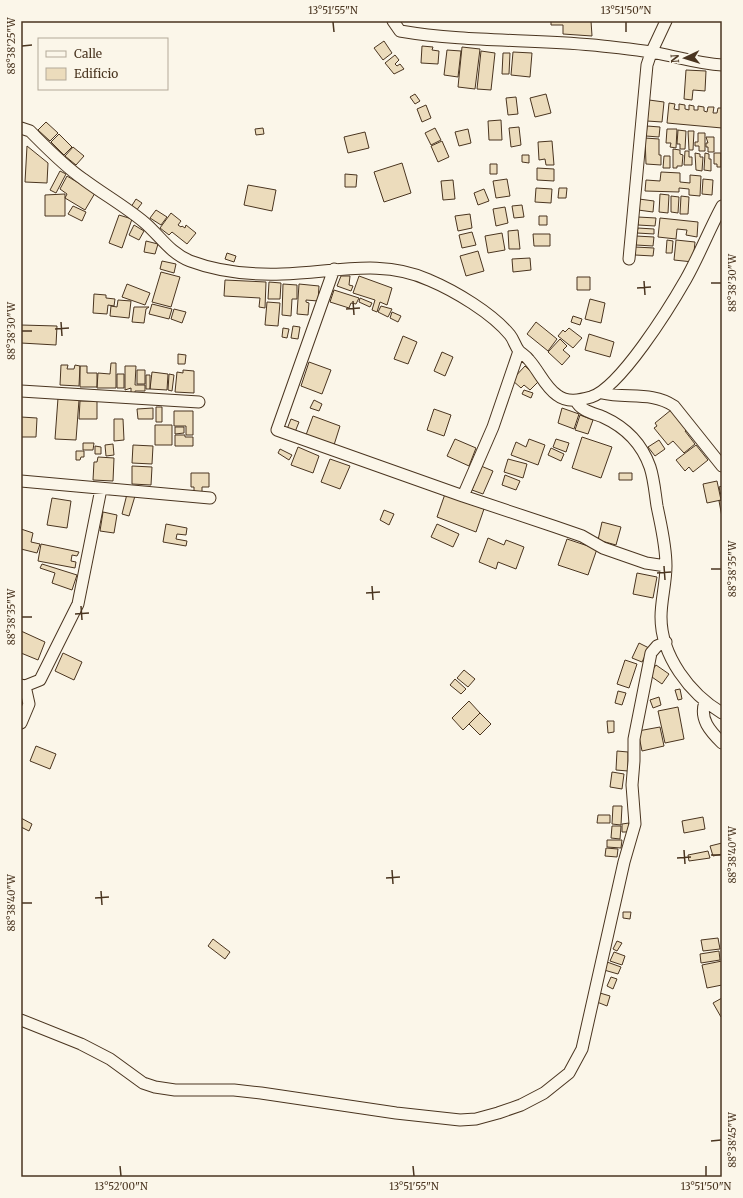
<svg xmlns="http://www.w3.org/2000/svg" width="743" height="1198" viewBox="0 0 743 1198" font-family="Merriweather,serif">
	<rect width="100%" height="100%" fill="#fbf6e9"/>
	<path fill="#ecdcbc" stroke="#4a3520" d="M551,21H591L592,36L563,34V25H551Z
		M384,41L392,53L383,60L374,48Z
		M422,46L433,47L432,50L439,51L438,64L421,63Z
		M462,47L480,49L475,89L458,87Z
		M447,50L461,51L458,77L444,75Z
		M481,51L495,53L491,90L477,89Z
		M513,52L532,53L530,77L511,75Z
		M503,53H510L509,74H502Z
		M395,55L399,60L395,64L397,66L400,64L404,69L394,74L385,63Z
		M686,70L706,71L705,91L693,90L692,100L684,99Z
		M415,94L420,101L415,104L410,97Z
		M546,94L551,113L535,117L530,98Z
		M516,97L518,114L508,115L506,98Z
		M649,100L664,102L662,122L647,121Z
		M669,103L675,104L674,109L679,110V104L685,105V109L689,110V105L694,106V110H698V106L704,107V111L707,112L708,107H714L713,113H717L718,108H722V128L667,123Z
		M426,105L431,118L422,122L417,109Z
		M501,120L502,140H489L488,121Z
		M46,122L58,133L50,141L38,130Z
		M647,126L660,127L659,137L646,136Z
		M519,127L521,145L511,147L509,128Z
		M263,128L264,134L256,135L255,129Z
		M435,128L441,140L431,145L425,133Z
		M468,129L471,143L459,146L455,132Z
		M667,129H677L676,148L670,147L671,143H666Z
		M678,130L686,131L685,149H680V144H677Z
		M688,131H694L693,150H689Z
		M365,132L369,148L348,153L344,137Z
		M698,133H705V151H699V146H695V142H698Z
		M59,134L72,147L64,155L51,142Z
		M706,137H714V152H708V147H706V143H708Z
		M645,138L659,139V155H661V165L646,164Z
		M442,141L449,157L438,162L431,146Z
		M552,141L554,165H546L545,159L539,160L538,142Z
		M27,146L48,163L47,183L25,182Z
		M73,147L84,156L76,165L65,156Z
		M673,149L680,150V154L683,155L682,166H677V168H673Z
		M685,151H689V157H692V165H684Z
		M695,153L700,154V157H703L702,171L696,170Z
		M705,153L709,154V159H711V171L704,170Z
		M714,153H721V167H717V164H714Z
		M522,155H529V163L522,162Z
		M664,156H670V168H663Z
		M402,163L411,193L384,202L374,172Z
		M490,164H497V174H490Z
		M537,168L554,169V181L537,180Z
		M60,171L66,174L56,193L50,190Z
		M661,172L680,173V182L690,183V175L701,176L700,196L689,195V189L679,188V192L645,191L646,180L660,181Z
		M345,174L357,175L356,187H345Z
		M67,176L95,193L85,210L65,198L67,194L60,189Z
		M507,179L510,196L496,198L493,181Z
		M703,179L713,180L712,195L702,194Z
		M453,180L455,199L443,200L441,181Z
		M248,185L276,190L272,211L244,205Z
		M536,188L552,189L551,203L535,202Z
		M559,188H567L566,198H558Z
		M484,189L489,201L478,205L474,193Z
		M65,194V216H45V195Z
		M660,194L669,195L668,213L659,212Z
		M671,196L679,197L678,213L671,212Z
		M681,196L689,197L688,214H680Z
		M136,199L142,203L136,211L131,207Z
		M639,199L654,201L653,212L638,210Z
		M522,205L524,217L514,218L512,206Z
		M73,206L86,212L82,221L68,214Z
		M505,207L508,223L496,226L493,209Z
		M156,210L167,217L161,225L150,218Z
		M171,213L181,221L178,225L181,227L182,226L185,228L186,225L196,233L187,244L172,232L169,235L160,228Z
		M470,214L472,228L458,231L455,216Z
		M119,215L132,219L122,248L109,243Z
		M539,216H547V225H539Z
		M638,217L656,218L655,226L638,225Z
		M660,218L698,222L697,237L686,235L687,230L677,229L676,239L658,237Z
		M134,225L144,231L139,240L129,235Z
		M638,228L654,229V234L637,233Z
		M518,230L520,249H509L508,231Z
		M472,232L476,245L462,248L459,235Z
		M502,233L505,250L488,253L485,236Z
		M533,234H550V246H534Z
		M636,236L654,237L653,246L636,245Z
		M667,240L673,241L672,253H666Z
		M676,240L695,242L693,262L674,260Z
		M146,241L158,244L155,254L144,252Z
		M635,247L654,248L653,256L635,255Z
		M478,251L484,271L466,276L460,256Z
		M227,253L236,256L234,262L225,259Z
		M530,258L531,270L513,272L512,259Z
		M162,261L176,264L174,273L160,269Z
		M161,272L180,277L171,307L152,302Z
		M341,276H350L349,285L353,286L351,291L337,286Z
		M359,276L392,288L387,305L380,302L377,312L372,310L375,300L353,293Z
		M577,277H590V290H577Z
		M225,280L266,282L265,308L259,307L260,298L224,296Z
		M269,282L281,283L280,299H268Z
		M127,284L150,293L145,305L122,297Z
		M283,284L297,285V299H292L291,316L282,315Z
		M299,284L319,286L318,301L306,300V302L309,303L308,315L297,314Z
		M334,290L359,298L356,304L351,303L349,308L330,302Z
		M94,294L106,295V298L115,299L114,306L108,305L107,314L93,313Z
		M360,298L372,303L370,307L359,302Z
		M590,299L605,303L601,323L585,319Z
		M118,300L131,301L129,318L110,316L111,306L117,307Z
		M267,302L280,303L278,326L265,325Z
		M152,304L172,309L169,319L149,314Z
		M381,306L392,309L388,317L378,312Z
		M134,307H149L146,309L144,323L132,322Z
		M174,309L186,312L182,323L171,319Z
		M392,312L401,316L398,322L390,318Z
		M573,316L582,319L580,325L571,322Z
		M536,322L557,339L548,351L527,334Z
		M21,325L57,326L56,345L21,343Z
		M293,326L300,327L298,339L291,338Z
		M283,328L289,329L287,338L282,337Z
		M569,328L582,338L573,348L558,336L563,330L565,332Z
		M589,334L614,342L610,357L585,350Z
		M403,336L417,342L408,364L394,359Z
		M560,339L567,346L563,350L570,356L562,365L548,352Z
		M442,352L453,357L445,376L434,371Z
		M178,354L186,355L185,364H178Z
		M309,362L331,370L322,394L301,386Z
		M111,363H116V388H97L98,373L110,374Z
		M61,365H68L67,369H74L75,365L80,366L79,386L60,385Z
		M80,366H87V373H97V387H80Z
		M125,366H136L135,385H145V391H135V393H131V388L125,390Z
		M525,366L540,380L530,390L524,385L521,388L512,380Z
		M137,370H145V384H137Z
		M183,370L194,371V393L175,392L177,372L183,373Z
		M152,372L168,374L167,390L150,389Z
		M117,374H124V388H117Z
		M169,374L174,375L172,391L168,390Z
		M146,375H150V389H146Z
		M524,390L533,393L531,398L522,394Z
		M58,398L79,400L76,440L55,439Z
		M314,400L322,404L319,411L310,408Z
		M80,401H97V419H79Z
		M156,407H162V422H156Z
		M153,408V419H138L137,409Z
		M562,408L579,414L574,429L558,423Z
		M434,409L451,415L444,436L427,430Z
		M671,410L687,429L685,431L695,444L684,453L673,441L668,445L654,428L657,426L655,423Z
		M174,411H193V435H186V426H174Z
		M580,415L593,420L588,434L575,430Z
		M313,416L340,426L334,445L306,435Z
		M21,417L37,418L36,437H21Z
		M114,419H123L124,440L114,441Z
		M291,419L299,422L295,432L287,429Z
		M155,425H172V445H155Z
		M175,427H184V433L175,434Z
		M175,435H185V437H193V446H175Z
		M582,437L612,447L601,478L572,468Z
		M455,439L476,448L469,466L447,456Z
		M529,439L545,445L538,465L511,455L516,442L526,447Z
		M556,439L569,443L566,452L553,447Z
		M659,440L665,449L655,456L648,447Z
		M83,443H94L93,450H83Z
		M113,444L114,455L106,456L105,445Z
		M133,445L153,446L152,464L132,463Z
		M696,445L708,460L693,472L689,467L685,471L676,460Z
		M95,446L101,447V454H95Z
		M298,447L319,456L313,473L291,465Z
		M551,448L564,454L561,461L548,455Z
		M280,449L292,455L289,460L278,453Z
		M76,451H84V457H81L80,460H76Z
		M98,457L114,458L113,481L93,480L94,462H97Z
		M330,459L350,466L340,489L321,482Z
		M508,459L527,464L523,478L504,472Z
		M132,466L152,467L151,485L132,484Z
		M481,466L493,471L483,494L472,490Z
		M191,473H209V487H202V492H194V487H191Z
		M619,473H632V480H619Z
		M505,475L520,481L516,490L502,485Z
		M717,481L721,500L707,503L703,484Z
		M722,486V517L719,501L722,500L719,487Z
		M127,494L135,496L129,516L122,514Z
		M445,494L484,509L476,532L437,517Z
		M52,498L71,501L67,528L47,525Z
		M384,510L394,514L389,525L380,520Z
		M103,512L117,515L114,533L100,531Z
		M602,522L621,527L616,545L598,540Z
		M166,524L187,528L186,535L177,534L176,539L187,541L186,546L163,542Z
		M437,524L459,534L453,547L431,537Z
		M21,529L33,533L31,542L40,544L37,553L21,549Z
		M488,538L504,545L506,540L524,547L516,569L498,562L496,569L479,562Z
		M567,539L597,549L588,575L558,565Z
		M41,544L79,552L77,556L72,555L71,561L76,562L75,568L38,561Z
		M42,564L77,575L72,590L52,583L55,573L40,568Z
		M637,573L657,577L653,598L633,594Z
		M21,631L45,642L38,660L21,653Z
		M639,643L649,648L642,662L632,658Z
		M63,653L82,662L74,680L55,671Z
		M625,660L637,664L629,688L617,684Z
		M656,665L669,674L662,684L649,675Z
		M464,670L475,679L468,687L457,678Z
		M455,679L466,689L461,694L450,685Z
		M680,689L682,699L678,700L675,690Z
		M618,691L626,693L622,705L615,703Z
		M659,697L661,705L653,708L650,700Z
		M469,701L480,713L463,730L452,718Z
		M678,707L684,739L665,743L658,711Z
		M480,713L491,724L480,735L469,724Z
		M607,721H614V732L608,733Z
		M660,727L664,746L642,751L638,731Z
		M36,746L56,754L50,769L30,761Z
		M617,751L628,752V771L616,770Z
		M612,772L624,774L622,789L610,787Z
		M613,806H622L621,825L612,824Z
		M598,815H610V823H597Z
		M703,817L705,829L684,833L682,821Z
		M21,818L32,824L29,831L21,827Z
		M629,823V832H622V824Z
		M612,826H621L620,839L611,838Z
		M607,840H622L621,848L607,847Z
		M722,843V854L713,856L710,846Z
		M606,848L618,849L617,857L605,856Z
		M708,851L710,858L689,861L688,855Z
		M623,912H631L630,919L623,918Z
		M718,938L720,949L703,951L701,940Z
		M213,939L230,952L225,959L208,946Z
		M617,941L622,943L617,951L613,949Z
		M719,951L720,960L701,963L700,954Z
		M614,952L625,956L622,965L610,961Z
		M722,961V985L707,988L702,965Z
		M607,962L621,967L618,974L604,970Z
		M611,977L617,979L613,989L607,986Z
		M600,993L610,996L607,1006L597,1002Z
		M722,998V1017H721L713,1003Z"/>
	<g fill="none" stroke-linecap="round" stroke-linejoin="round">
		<g stroke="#4a3520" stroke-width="13">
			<path id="street" d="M393,21L400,31C464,42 529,39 593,45C619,48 646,50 671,56C689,60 704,64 722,65
				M21,128L30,131C46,147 63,165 83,179C103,194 126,207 145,223C160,236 170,253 190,261C219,272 252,275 282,274C332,273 381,258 429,280C455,291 492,313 510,335C514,340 515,346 519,351C522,354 526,356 529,360C539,371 545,387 557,395C567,403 580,400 591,397C620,388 670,307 686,279C699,256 709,230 722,206
				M629,259L647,65L651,53L666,21
				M334,269L277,430L463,496
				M519,351L493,427L463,496L556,527L582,536L603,548L646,563L666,566
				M21,391L199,402
				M602,393C626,399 652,391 674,406L722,466
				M576,401C581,411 593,413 603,417C625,427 642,444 650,467C654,479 655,493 657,506C661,526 666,545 666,566C666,583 661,600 661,617C661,656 690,694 722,713
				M21,481L210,498
				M21,685L25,686L40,680L78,604L101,489
				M705,702C699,719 710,731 722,743
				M21,723L29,704L25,686
				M21,1020L81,1044L110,1059L143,1083L155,1087L175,1090H234L261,1093L396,1113L460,1120L476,1119L498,1113L521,1105L544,1093L569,1073L582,1049L624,862L635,824L632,785L634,761V739L651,653L657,646L666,642"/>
		</g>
		<use href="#street" stroke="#fbf6e9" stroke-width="11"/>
	</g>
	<path fill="none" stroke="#4a3520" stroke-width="1.5" d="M333,22L334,32M626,22V32M22,46L32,45M644,281L645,295M711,283H721M637,288L651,287M353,301L354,315M346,309L360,308M61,322L62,336M55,329L69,328M22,331H32M664,566L665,580M711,569H721M657,573L671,572M372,586L373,600M366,593L380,592M81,606L82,620M75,614L89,613M22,617H32M684,850L685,864M711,855H721M677,858L691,857M392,870L393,884M386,878L400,877M101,891L102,905M95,898L109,897M22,903H32M711,1141L721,1140M120,1166L121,1176M413,1166L414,1176M706,1166V1176"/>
	<rect width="743" height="1198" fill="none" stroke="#fbf6e9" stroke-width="44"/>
	<rect x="38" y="38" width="130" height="52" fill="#fbf6e9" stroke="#b4a999"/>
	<rect x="46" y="51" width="20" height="6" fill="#fbf6e9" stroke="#b4a999"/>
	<text x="74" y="58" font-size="12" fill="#4a3520">Calle</text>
	<rect x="46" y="68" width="20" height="12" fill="#ecdcbc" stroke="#b4a999"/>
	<text x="74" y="78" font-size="12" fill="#4a3520">Edificio</text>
	<g transform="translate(685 58) rotate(266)" stroke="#fbf6e9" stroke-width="3" paint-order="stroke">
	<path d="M0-3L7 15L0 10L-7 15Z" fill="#4a3520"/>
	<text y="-6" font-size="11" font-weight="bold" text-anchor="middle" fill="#4a3520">N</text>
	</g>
	<rect x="22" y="22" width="699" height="1154" fill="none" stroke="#4a3520" stroke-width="1.5"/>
	<g font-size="10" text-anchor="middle" fill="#4a3520">
		<text x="333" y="14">13°51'55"N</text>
		<text x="626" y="14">13°51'50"N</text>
		<text transform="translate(11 46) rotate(-90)" y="4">88°38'25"W</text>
		<text transform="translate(732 283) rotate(-90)" y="4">88°38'30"W</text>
		<text transform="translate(11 331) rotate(-90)" y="4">88°38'30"W</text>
		<text transform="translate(732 569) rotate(-90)" y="4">88°38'35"W</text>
		<text transform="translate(11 617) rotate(-90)" y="4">88°38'35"W</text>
		<text transform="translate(732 855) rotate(-90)" y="4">88°38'40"W</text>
		<text transform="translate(11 903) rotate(-90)" y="4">88°38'40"W</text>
		<text transform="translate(732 1140) rotate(-90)" y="4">88°38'45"W</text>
		<text x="121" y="1190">13°52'00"N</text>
		<text x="414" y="1190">13°51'55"N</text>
		<text x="706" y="1190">13°51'50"N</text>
	</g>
</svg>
